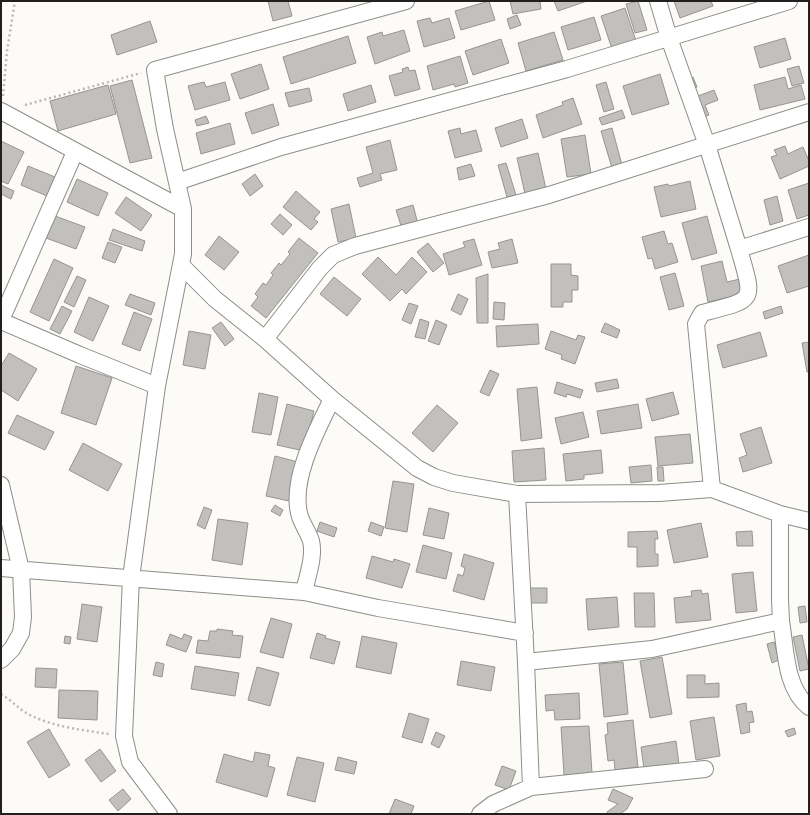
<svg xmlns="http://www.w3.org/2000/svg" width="810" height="815" viewBox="0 0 810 815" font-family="Inter,sans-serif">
	<rect width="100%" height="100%" fill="#fcfbf7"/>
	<path fill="#c1c0bc" stroke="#969591" d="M268,1H288L292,16L273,21Z
		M489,1L495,20L461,30L455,11Z
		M510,1H540L541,9L513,14Z
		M554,1H587L558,11Z
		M638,1L647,30L635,33L626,4Z
		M674,1H711L713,6L680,18Z
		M625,8L636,41L612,49L601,16Z
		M517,15L521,25L510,29L507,19Z
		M594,17L601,40L568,50L561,27Z
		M430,18L432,23L449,18L455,38L424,47L417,21Z
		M150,21L157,42L117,55L111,35Z
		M404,30L410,51L375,64L367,37L382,32L383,36Z
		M554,32L563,60L526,71L518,43Z
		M348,36L356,63L291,84L283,57Z
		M785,38L791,59L760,68L754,47Z
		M501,39L509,63L473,75L465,51Z
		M460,56L468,83L455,87L454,84L433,90L427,66Z
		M261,64L269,89L240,99L231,74Z
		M799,66L804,83L792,86L787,69Z
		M408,67L409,71L415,70L420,89L395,96L389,76L403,72L402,69Z
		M660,74L669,104L632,115L623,86Z
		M693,77L697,87L695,88L698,96L714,90L718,100L705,105L709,115L696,120L691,78Z
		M785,77L788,89L801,85L805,99L760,110L754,85Z
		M132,80L152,158L130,163L110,86Z
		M204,82L206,87L225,82L230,100L195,110L188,86Z
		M606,82L614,109L604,112L596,85Z
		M108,85L116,114L58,131L50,101Z
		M371,85L376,102L348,111L343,94Z
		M309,88L312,101L289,107L285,93Z
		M573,98L582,124L543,138L536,115L563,105L562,102Z
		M273,104L279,125L252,134L245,113Z
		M622,110L625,118L602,125L599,118Z
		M206,116L209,123L197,126L195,120Z
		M522,119L528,138L501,147L495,128Z
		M230,123L235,144L201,154L196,133Z
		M460,128L461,134L476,130L482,151L455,158L448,131Z
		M612,128L622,165L612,168L601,131Z
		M585,135L591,174L567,177L561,139Z
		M390,140L397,170L380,174L382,180L360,187L357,178L373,173L366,147Z
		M1,141L24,152L8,184L1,181Z
		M785,146L788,154L803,147L809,161V166L780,179L771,157L777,155L774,150Z
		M538,153L546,189L525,194L517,158Z
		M506,163L516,195L507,197L498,165Z
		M471,164L475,176L459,180L457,168Z
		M28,166L55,177L47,196L21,185Z
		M255,174L263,186L250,196L242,184Z
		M77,179L108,193L98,216L67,202Z
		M690,181L696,209L661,217L654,187L668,184L669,186Z
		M809,183V215L797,219L788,190Z
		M1,185L14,191L11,199L1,194Z
		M296,191L320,212L314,219L318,222L311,230L283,207Z
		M777,196L783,221L770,225L764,200Z
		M126,197L152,215L141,231L115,213Z
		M349,204L356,238L338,242L331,209Z
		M413,205L418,224L402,229L396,210Z
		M280,214L292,225L283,235L271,224Z
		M55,216L85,227L76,249L46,238Z
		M707,216L717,253L692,260L682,223Z
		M113,229L145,241L142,251L109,240Z
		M664,231L668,244L672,243L678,262L655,269L652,258L648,259L642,237Z
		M219,236L239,252L224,270L205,255Z
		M299,238L318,253L266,318L251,306L258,297L255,294L263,283L266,285L273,275L271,273L279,263L281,265L290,254L288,252Z
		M474,239L482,265L449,275L443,254L465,247L463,242Z
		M512,239L518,263L492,268L488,252L500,249L498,243Z
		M108,242L122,247L115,263L102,258Z
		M428,243L444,263L433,272L417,252Z
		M809,255V286L787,293L778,266Z
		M378,257L396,275L412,257L427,272L406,294L402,289L390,301L362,274Z
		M54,259L73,268L49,321L30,312Z
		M722,261L727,282L740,279L743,294L708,302L701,266Z
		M551,264H571V275L578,276V290H572V302H563V307H551Z
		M675,273L684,306L669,310L660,277Z
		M488,274V323H477L476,278Z
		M77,276L86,280L74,307L64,302Z
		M334,277L361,299L347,316L320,294Z
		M130,294L155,303L151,315L125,305Z
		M458,294L468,299L461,315L451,310Z
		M89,297L109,306L93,341L74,332Z
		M494,302L505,303L504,320L493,319Z
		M409,303L418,306L411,324L402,320Z
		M62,306L72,311L60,334L50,329Z
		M781,306L783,313L765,319L763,312Z
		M134,312L152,319L140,351L122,344Z
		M420,319L429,322L425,339L415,337Z
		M436,320L447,325L439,345L428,341Z
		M221,322L234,339L225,346L212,328Z
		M605,323L620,330L617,338L601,332Z
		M538,324L539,344L497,347L496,326Z
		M189,331L211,335L205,369L183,365Z
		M551,331L576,340L578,335L585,337L575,364L561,359L562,355L545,349Z
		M760,332L767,356L723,368L717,345Z
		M809,342V372H807L802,343Z
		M9,353L37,369L18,401L1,390V366Z
		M76,366L112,378L96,425L61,413Z
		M490,370L499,374L489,396L480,392Z
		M617,379L619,388L597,392L595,383Z
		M557,382L583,390L580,398L567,394L566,397L554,393Z
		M537,387L542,438L521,441L517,389Z
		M673,392L679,414L652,421L646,399Z
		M259,393L278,397L271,435L252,432Z
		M287,404L314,411L304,451L277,445Z
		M638,404L642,428L601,434L597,411Z
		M437,405L458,423L433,452L412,433Z
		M583,412L589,437L561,444L555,418Z
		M17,415L54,432L45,450L8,433Z
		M761,427L772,463L743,472L739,458L747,455L740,434Z
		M690,434L693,463L658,466L655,437Z
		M83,443L122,464L108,491L69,470Z
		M544,448L546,480L514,482L512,451Z
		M601,450L603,473L584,475V479L566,481L563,454Z
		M275,456L298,462L289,501L266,496Z
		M651,465L652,481L631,483L629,467Z
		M657,467H663L664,481H658Z
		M393,481L414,484L407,532L385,528Z
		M275,505L283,510L280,516L271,511Z
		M204,507L212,510L205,529L197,525Z
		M429,508L449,513L444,539L423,535Z
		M218,519L248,523L242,565L212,560Z
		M320,522L337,528L334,537L317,531Z
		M371,522L384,527L381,536L368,531Z
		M701,523L708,557L674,563L667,530Z
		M657,531L658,539H655V554H658V566L637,567V547H628V532Z
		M752,531L753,546H737L736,532Z
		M423,545L452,553L446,579L416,572Z
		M464,554L494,563L484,600L453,591L458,574L463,576L465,568L461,566Z
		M372,556L393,562L394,559L410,564L402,588L366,578Z
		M753,572L757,611L736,613L732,574Z
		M528,588H547V603H528Z
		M701,590L702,594L708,593L711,620L676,623L674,598L692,596L691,591Z
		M634,593H654L655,627H635Z
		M617,597L619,627L588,630L586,599Z
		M82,604L102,607L97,642L77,639Z
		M805,606L807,622L800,623L798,607Z
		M271,618L292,624L283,658L260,652Z
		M217,629L233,631L232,635L243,636L240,658L196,653L198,640L208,641L210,631H217Z
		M317,633L326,636L325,638L340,642L334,664L310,658Z
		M170,634L182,639L184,634L192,637L186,652L166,645Z
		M802,635L809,669L800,671L793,637Z
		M65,636L71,637L70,644L64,643Z
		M362,636L397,643L391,674L356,667Z
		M774,642L779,660L772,663L767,644Z
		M662,657L672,714L650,718L640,661Z
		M461,661L495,667L491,691L457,685Z
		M156,662L164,664L162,677L153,675Z
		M623,662L628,714L604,717L599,664Z
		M195,666L239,673L235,696L191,689Z
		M257,667L279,673L270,706L248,700Z
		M36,668L57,669L56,688L35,687Z
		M687,675H705V684L719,683V697L687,698Z
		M59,690L98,691L97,720L58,718Z
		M579,693L580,719L555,720L554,710L546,711L545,695Z
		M746,703L747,712L752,711L754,722L749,723L750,732L741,734L736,705Z
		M409,713L429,719L422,743L402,737Z
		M714,717L720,756L696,760L690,721Z
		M633,720L638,767L615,770L614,760L608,761L605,735L608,734L607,723Z
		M589,726L592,773L564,775L561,727Z
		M794,728L796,734L788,737L785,731Z
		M49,729L70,765L49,778L27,742Z
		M436,732L445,736L439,748L431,744Z
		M676,741L679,764L644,769L641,747Z
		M100,749L116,771L101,782L85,760Z
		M255,752L270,755L268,766L275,768L267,797L216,782L224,754L253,762Z
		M297,757L324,763L315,802L287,795Z
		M338,757L357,762L354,774L335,770Z
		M502,766L516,771L509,790L495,785Z
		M123,789L131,799L118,811L109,800Z
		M613,789L633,798L627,809L620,814H608L607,812L618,804L608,800Z
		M395,799L414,806L411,814H389Z"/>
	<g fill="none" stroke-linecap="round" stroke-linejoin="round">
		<g stroke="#8d8d89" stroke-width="18">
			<path id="minor" d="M658,1L669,38L707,145L739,249L809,227
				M1,111L183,209
				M177,182L281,147L567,69L789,1
				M181,265L215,299L265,339L332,399L417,468L434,477L453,483L517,494L659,493L712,489L780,514L809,521
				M1,320L75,152
				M1,321L80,355L157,386
				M265,339L320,268L333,255L355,246L549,195L809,112
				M1,485L21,570L23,617L21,633L12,649L1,660
				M712,489L696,324L702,313C757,299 754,302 739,249
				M517,494L526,662L652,649L781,621L780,600V514
				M1,568L304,592L378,608L525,633
				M304,592C307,577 315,556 311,541C308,531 301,523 299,513C291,478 317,430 332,399
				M781,621C786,650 785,688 809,707
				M526,662L531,787L705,769
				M169,814L130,762L124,736L131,578L157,386L183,254V209L165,129L155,70L406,1
				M480,814L493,804L531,787"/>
		</g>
		<path stroke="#b9b8b5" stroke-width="2.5" stroke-dasharray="2 3" stroke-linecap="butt" d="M3,96L7,51L15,1
			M25,105L141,73
			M1,694C11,700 19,709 28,714C53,727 82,730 109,734"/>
		<use href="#minor" stroke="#fff" stroke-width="16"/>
	</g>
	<rect width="810" height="815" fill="none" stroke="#21201f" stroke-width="4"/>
</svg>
